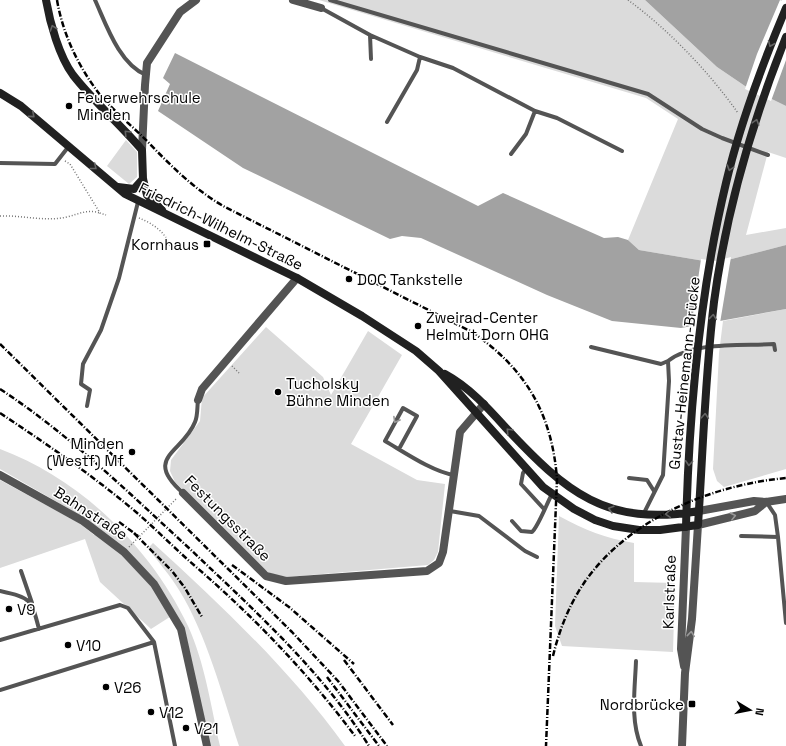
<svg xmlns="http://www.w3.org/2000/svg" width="786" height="746" viewBox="0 0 786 746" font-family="'Space Grotesk',sans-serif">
	<rect width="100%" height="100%" fill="#fff"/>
	<path fill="#dbdbdb" d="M319,0H645L717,67L745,86L786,106V158L768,152L746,235L786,228V245L716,263L639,250L628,240L678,119L646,98Z
		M126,140L137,152V177L129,184L107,166Z
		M786,309V469L724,487L717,481L713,469L719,353L723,321Z
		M266,327L323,377L331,395L368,331L402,355L351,444L417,480L445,484L438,552L434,560L428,565L287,577L272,574L262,569L175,482L170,471L171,460L200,421L202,398Z
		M0,449C81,479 151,548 188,626C205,663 211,707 220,746H210L186,635L176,613L151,629L100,582L85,539L0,568V480L79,523L94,535L100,531L78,514L0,469Z
		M559,516C585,530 605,538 634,543V582L675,583L673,652L562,646L555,626Z
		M153,543C222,606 290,670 345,746H239C223,697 206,633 179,590C170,575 158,562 148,548Z"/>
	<path fill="#a2a2a2" d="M645,0H781L786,4V106L745,86L717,67Z
		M175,53L478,206L503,193L604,238L618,237L628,240L639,250L716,263L786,245V309L681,328L612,321L547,295L421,238L402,236L390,239L243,168L158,111L170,84L163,78Z"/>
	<path fill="#fff" d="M780,0L786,2V60L771,101L745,89L757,54Z
		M731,257L720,323L691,328L701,259L716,261Z"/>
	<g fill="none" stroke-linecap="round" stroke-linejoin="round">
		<path stroke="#767676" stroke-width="1.5" stroke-dasharray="1 2" stroke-linecap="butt" d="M628,0C669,30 709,72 738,113
			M65,161L70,164L100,213L106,215
			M0,216C22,215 45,222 67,217C79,214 87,209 100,213
			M139,218C152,223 167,233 170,247
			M232,366L239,373
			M129,547L177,498"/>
		<path stroke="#545454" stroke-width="4" d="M95,0C106,24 119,64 146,75
			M330,0L648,94L702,129L722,138L768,155
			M321,8L370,35L371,59
			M370,35L420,57L417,70L387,122
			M420,57L453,68L535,111L557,118L622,151
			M511,154L526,134L535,111
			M0,163L55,164L69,146
			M591,347L661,364L668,361
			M87,406L90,390L81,384L83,364L101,330L119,278L138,202
			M399,449L417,416L403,408L385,441C404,452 433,472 454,475
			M526,469L523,473L521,484L544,509
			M629,478L647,480L654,491
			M183,493C142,457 183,453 195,422C198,415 197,407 198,400
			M450,511L479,516L525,551L537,557
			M643,515L663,475L669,381L668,361C693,341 743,346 774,344L775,350
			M512,521L521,531L532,532C538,527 547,503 552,494
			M741,536L778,537L775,515L767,503
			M778,537L786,623
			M21,571L32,603
			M0,591C31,598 31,598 39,629
			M0,640L120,605L128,608L154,642L175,746
			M636,661C635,689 630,720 641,746
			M0,690L154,642"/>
		<path stroke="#545454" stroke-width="8" d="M293,0L321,8
			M142,150L145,85L147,63L180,12L196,0
			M198,400L202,389L297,278
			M0,475L83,521L124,552L154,584L181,629L207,746
			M183,493L266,576L286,581L427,571L439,563L443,552L460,432L484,404"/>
		<path stroke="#545454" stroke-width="8" d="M699,511L754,501L766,502L786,499
			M684,666L681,649L686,527
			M682,746L685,673L692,619L698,525L755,511L766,502"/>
		<path stroke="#212121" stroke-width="8" d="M46,0C50,23 59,56 73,75C94,102 120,124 142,150L143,179L147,195L162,210
			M0,93L21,106L125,194L297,278L362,316L416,351L439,371L543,487L574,509L595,520L613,526L639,530H660L698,525C703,451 705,376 714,302C726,212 752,122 786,37
			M118,187L134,189L143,179
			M445,374C469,387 488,408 506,428C566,492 606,527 699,511
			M686,527C689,412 699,295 726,183C740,123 762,65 786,8"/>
		<path stroke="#000" stroke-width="2.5" stroke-dasharray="6 2 1 2" stroke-linecap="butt" d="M57,0C63,35 79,68 101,96C115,112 132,126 147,141C171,166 195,190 225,207L472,332C526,369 552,414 557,479L546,746
			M0,344L292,632L338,681L387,746
			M0,389C70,435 129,493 190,549C254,610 322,671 369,746
			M0,413C45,443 89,473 130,507C153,526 173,547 195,566C254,617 308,673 355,736
			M119,522L138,536
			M134,533L172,571L185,588L202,617
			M232,565L289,607L354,664
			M553,656C559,631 569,605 584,583C628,519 711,485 786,478
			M344,660L393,725
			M327,677L379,746"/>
	</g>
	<defs><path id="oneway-chevron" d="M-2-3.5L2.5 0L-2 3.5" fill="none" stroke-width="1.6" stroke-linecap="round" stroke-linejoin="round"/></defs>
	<g stroke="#646464">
		<use href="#oneway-chevron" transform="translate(53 28) rotate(-109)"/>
		<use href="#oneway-chevron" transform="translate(771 44) rotate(113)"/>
		<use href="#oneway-chevron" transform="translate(32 115) rotate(40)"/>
		<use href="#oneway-chevron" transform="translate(756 122) rotate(-73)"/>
		<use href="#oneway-chevron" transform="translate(127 133) rotate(-134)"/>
		<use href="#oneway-chevron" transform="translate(94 167) rotate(39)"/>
		<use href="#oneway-chevron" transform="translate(730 168) rotate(107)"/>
		<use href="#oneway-chevron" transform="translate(713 317) rotate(-84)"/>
		<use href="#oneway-chevron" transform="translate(705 416) rotate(-87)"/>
		<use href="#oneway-chevron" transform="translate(509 431) rotate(-133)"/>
		<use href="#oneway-chevron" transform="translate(689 463) rotate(94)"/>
		<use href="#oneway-chevron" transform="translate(611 509) rotate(-164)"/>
		<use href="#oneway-chevron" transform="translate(668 514) rotate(176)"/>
	</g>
	<g stroke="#989898">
		<use href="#oneway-chevron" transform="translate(396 420) rotate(119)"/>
		<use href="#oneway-chevron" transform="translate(733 516) rotate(-14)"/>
		<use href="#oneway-chevron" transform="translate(691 634) rotate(-84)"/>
	</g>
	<g fill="#000" stroke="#fff" stroke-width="1.5">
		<circle cx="69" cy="106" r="4"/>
		<rect x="203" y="240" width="8" height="8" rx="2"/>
		<circle cx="349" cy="279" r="4"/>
		<circle cx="418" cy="326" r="4"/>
		<circle cx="278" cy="392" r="4"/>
		<circle cx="132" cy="452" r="4"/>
		<circle cx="9" cy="609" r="4"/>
		<circle cx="68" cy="645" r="4"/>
		<circle cx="106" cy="687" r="4"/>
		<rect x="688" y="700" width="8" height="8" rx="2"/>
		<circle cx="151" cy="712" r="4"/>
		<circle cx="186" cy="728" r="4"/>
	</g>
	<g text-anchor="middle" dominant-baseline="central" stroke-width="3" stroke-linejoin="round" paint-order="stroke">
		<g font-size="15" fill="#000" stroke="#fff" text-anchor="start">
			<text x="77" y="97">Feuerwehrschule<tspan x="77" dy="17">Minden</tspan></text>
			<text x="199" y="244" text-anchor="end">Kornhaus</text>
			<text x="357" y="279">DOC Tankstelle</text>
			<text x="426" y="317">Zweirad-Center<tspan x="426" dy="17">Helmut Dorn OHG</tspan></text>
			<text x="286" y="383">Tucholsky<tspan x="286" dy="17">Bühne Minden</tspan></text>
			<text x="124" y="443" text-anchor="end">Minden<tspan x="124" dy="17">(Westf) Mf</tspan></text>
			<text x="17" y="609">V9</text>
			<text x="76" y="645">V10</text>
			<text x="114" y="687">V26</text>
			<text x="684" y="704" text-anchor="end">Nordbrücke</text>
			<text x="159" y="712">V12</text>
			<text x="194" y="728">V21</text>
		</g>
		<g font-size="15" fill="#000" stroke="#fff">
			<text transform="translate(221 226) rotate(26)">Friedrich-Wilhelm-Straße</text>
			<text transform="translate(684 373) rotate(-84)">Gustav-Heinemann-Brücke</text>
			<text transform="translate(91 513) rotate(33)">Bahnstraße</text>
			<text transform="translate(228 518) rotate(45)">Festungsstraße</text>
			<text transform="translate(669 592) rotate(-88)">Karlstraße</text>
		</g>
	</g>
	<g transform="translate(750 710) rotate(100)" stroke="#ffffff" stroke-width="3" paint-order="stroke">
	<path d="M0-3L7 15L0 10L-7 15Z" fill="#000000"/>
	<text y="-6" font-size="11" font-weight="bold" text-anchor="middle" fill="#000000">N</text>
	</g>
</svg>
